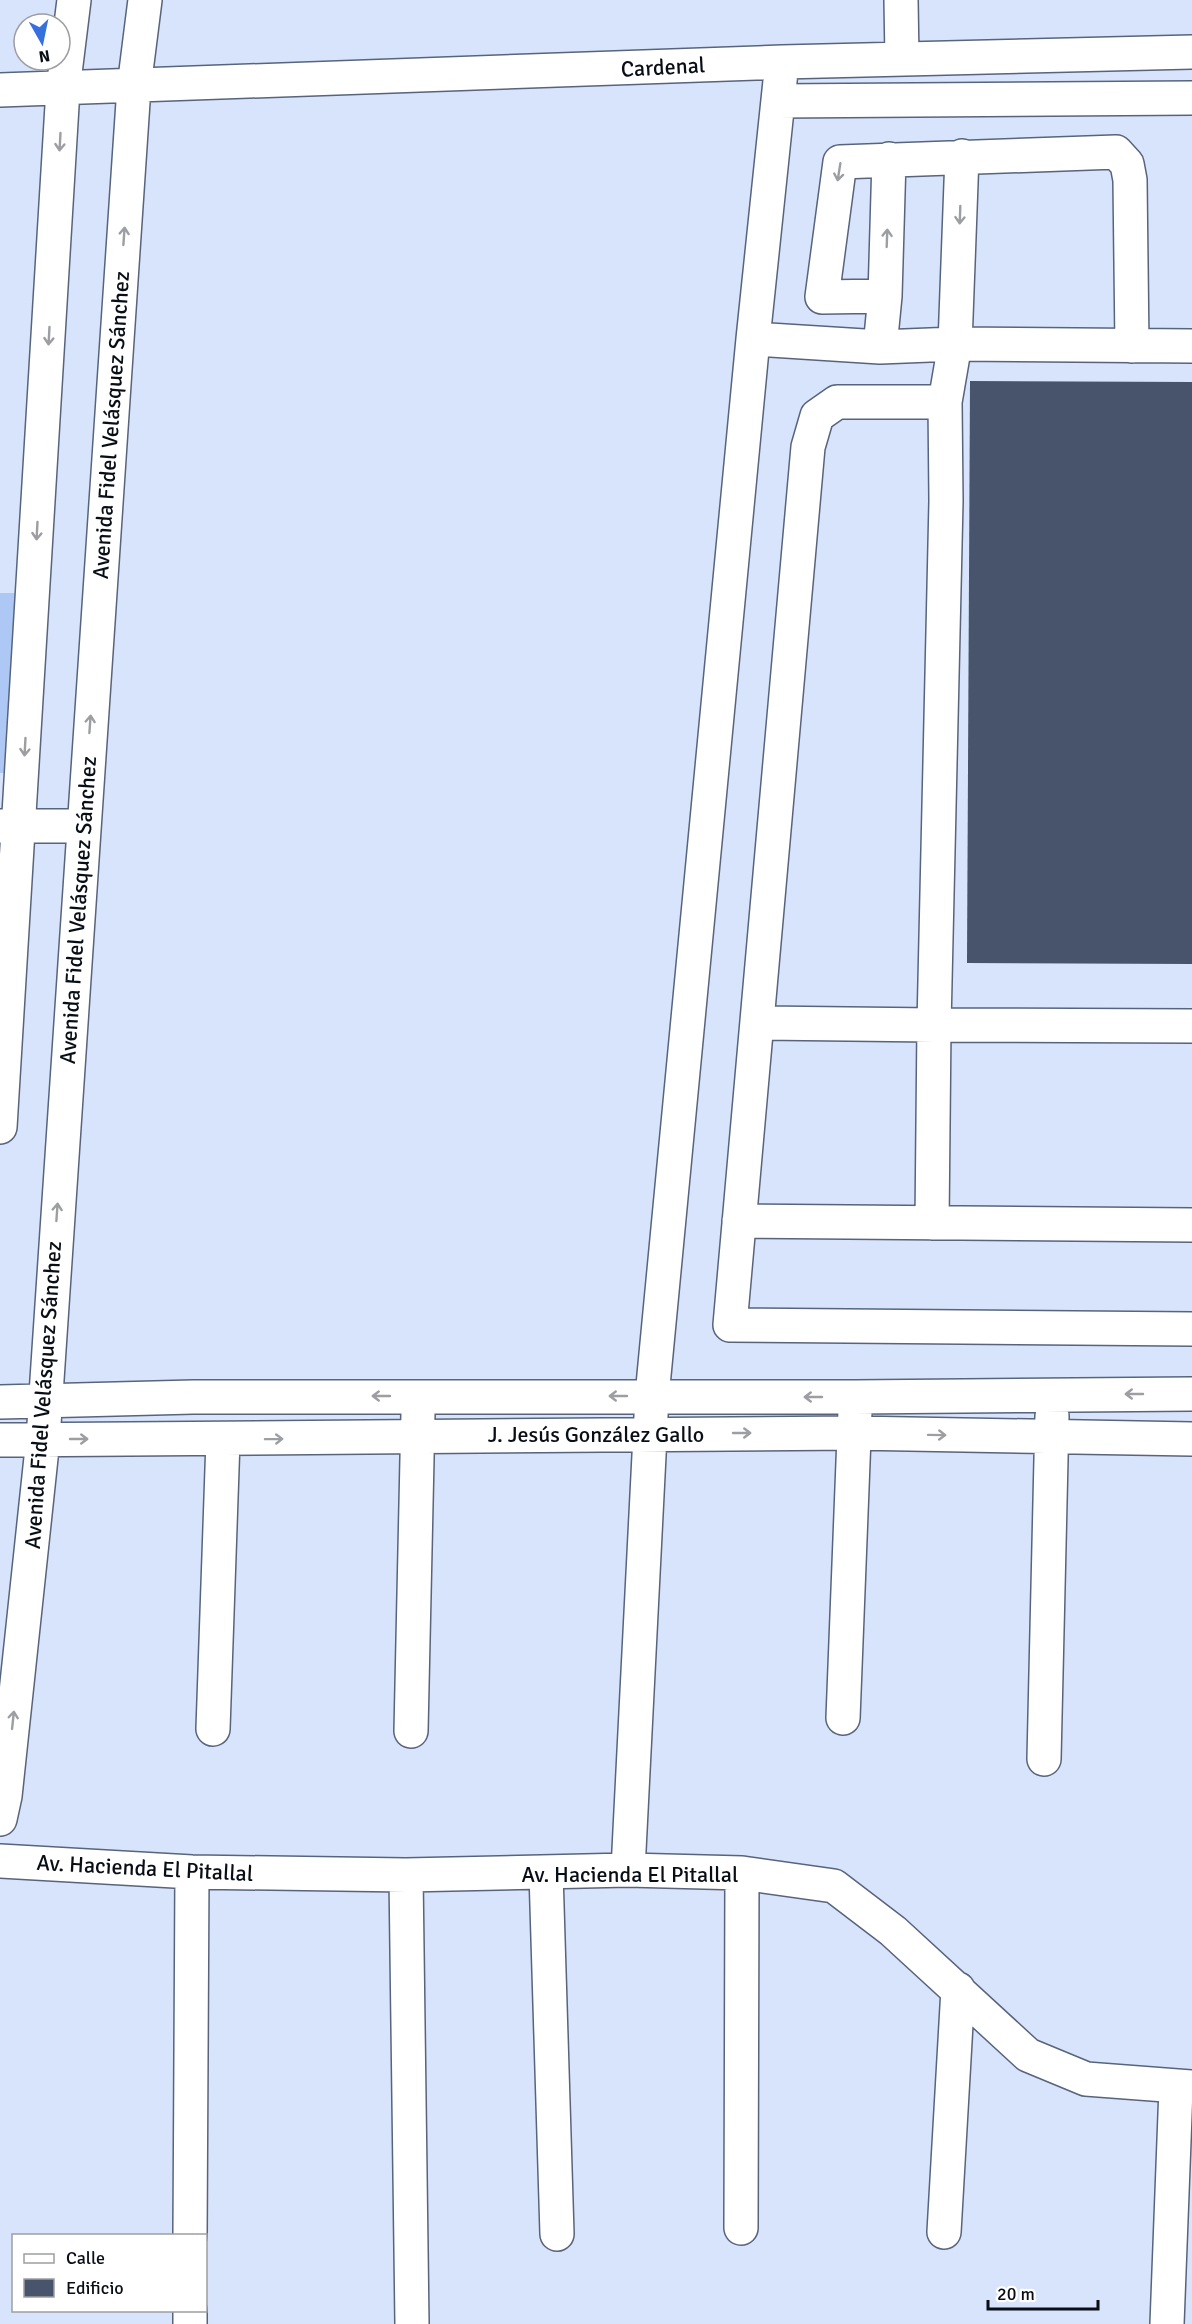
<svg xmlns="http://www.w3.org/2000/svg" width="1192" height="2324" viewBox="0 0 1192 2324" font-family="Signika,sans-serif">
	<rect width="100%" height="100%" fill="#d7e4fb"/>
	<path fill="#aec8f6" d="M0,593H20L6,773H0Z"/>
	<path fill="#47546b" d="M970,381L1192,382V964L967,963Z"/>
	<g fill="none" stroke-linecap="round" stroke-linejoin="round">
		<g stroke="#57647c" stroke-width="36">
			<path id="minor" d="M901,0L902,59
				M0,90L782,62L1192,52
				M778,101L1192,98
				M962,156L955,344L945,402L946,501L934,1025L1192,1026
				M885,296L822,297L840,162L1116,152L1127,164L1130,180L1132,346
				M753,339L880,347L955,344L1192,346
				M880,347L885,296L889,159
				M945,402H837L817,416L808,447L730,1325L1192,1329
				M0,826H83
				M757,1023L934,1025L932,1223
				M0,1127L63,89L74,0
				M739,1221L1192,1225
				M0,1402L193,1397H855L1192,1394
				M0,1440L854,1433L1192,1439
				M843,1718L855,1411
				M213,1729L223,1440
				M411,1731L418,1413
				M1044,1759L1052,1416
				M0,1819L5,1796L43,1439L134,87L145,0
				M0,1861L192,1872L406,1875L628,1870L742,1873L834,1886L893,1931L1028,2055L1086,2079L1192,2087
				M628,1870L652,1396L753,339L782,62
				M546,1873L557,2234
				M406,1875L412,2324
				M741,2228L742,1873
				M944,2232L958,1989
				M190,2236L192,1872
				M190,2324V2310
				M1167,2324L1176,2088"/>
		</g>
		<use href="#minor" stroke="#fff" stroke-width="33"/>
	</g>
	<defs><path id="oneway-shaft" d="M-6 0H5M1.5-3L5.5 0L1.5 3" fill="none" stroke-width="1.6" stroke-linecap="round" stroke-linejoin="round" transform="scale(1.5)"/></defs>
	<g stroke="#9c9ea2">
		<use href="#oneway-shaft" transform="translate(60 142) rotate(93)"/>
		<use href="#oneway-shaft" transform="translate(839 172) rotate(99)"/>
		<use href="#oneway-shaft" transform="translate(960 215) rotate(92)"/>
		<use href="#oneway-shaft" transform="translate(124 236) rotate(-86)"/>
		<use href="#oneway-shaft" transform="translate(887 238) rotate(-88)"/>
		<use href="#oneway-shaft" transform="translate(49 336) rotate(93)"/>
		<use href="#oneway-shaft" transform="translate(37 531) rotate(93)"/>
		<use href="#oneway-shaft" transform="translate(90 724) rotate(-86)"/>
		<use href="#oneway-shaft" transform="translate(25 747) rotate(93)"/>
		<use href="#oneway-shaft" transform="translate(57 1212) rotate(-86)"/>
		<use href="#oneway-shaft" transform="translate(1134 1394) rotate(180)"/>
		<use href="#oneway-shaft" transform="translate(381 1396) rotate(180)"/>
		<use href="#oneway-shaft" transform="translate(618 1396) rotate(180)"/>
		<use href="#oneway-shaft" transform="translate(813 1397) rotate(180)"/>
		<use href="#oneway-shaft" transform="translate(742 1433)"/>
		<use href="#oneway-shaft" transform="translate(937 1435) rotate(1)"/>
		<use href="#oneway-shaft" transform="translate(79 1439)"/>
		<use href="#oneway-shaft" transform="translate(274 1439) rotate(-1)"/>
		<use href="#oneway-shaft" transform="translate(13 1720) rotate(-84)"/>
	</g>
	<g text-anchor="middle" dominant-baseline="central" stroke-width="6" stroke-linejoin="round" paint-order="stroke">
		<g font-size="22" fill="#080d16" stroke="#fff">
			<text transform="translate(663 67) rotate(-3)">Cardenal</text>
			<text transform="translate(111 425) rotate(-86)">Avenida Fidel Velásquez Sánchez</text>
			<text transform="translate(78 910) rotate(-86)">Avenida Fidel Velásquez Sánchez</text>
			<text transform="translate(43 1395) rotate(-86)">Avenida Fidel Velásquez Sánchez</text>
			<text x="596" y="1434">J. Jesús González Gallo</text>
			<text transform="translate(145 1868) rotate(3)">Av. Hacienda El Pitallal</text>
			<text x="630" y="1874">Av. Hacienda El Pitallal</text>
		</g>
	</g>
	<rect x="12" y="2234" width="195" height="78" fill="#ffffff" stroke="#9c9ea2" stroke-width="1.5"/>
	<rect x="24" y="2254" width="30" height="9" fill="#ffffff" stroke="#9c9ea2" stroke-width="1.5"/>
	<text x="66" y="2264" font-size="18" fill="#080d16">Calle</text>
	<rect x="24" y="2279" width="30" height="18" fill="#47546b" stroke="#9c9ea2" stroke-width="1.5"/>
	<text x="66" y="2294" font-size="18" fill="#080d16">Edificio</text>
	<g transform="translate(42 42) rotate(171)"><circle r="28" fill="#ffffff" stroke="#9c9ea2" stroke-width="1.5"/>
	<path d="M0-4.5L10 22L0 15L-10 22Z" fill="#366fde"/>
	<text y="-9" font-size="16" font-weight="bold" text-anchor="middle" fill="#080d16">N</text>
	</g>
	<path d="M988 2300v9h110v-9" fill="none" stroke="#080d16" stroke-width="3"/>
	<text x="997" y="2300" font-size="18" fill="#080d16" stroke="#ffffff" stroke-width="4.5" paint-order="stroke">20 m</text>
</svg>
